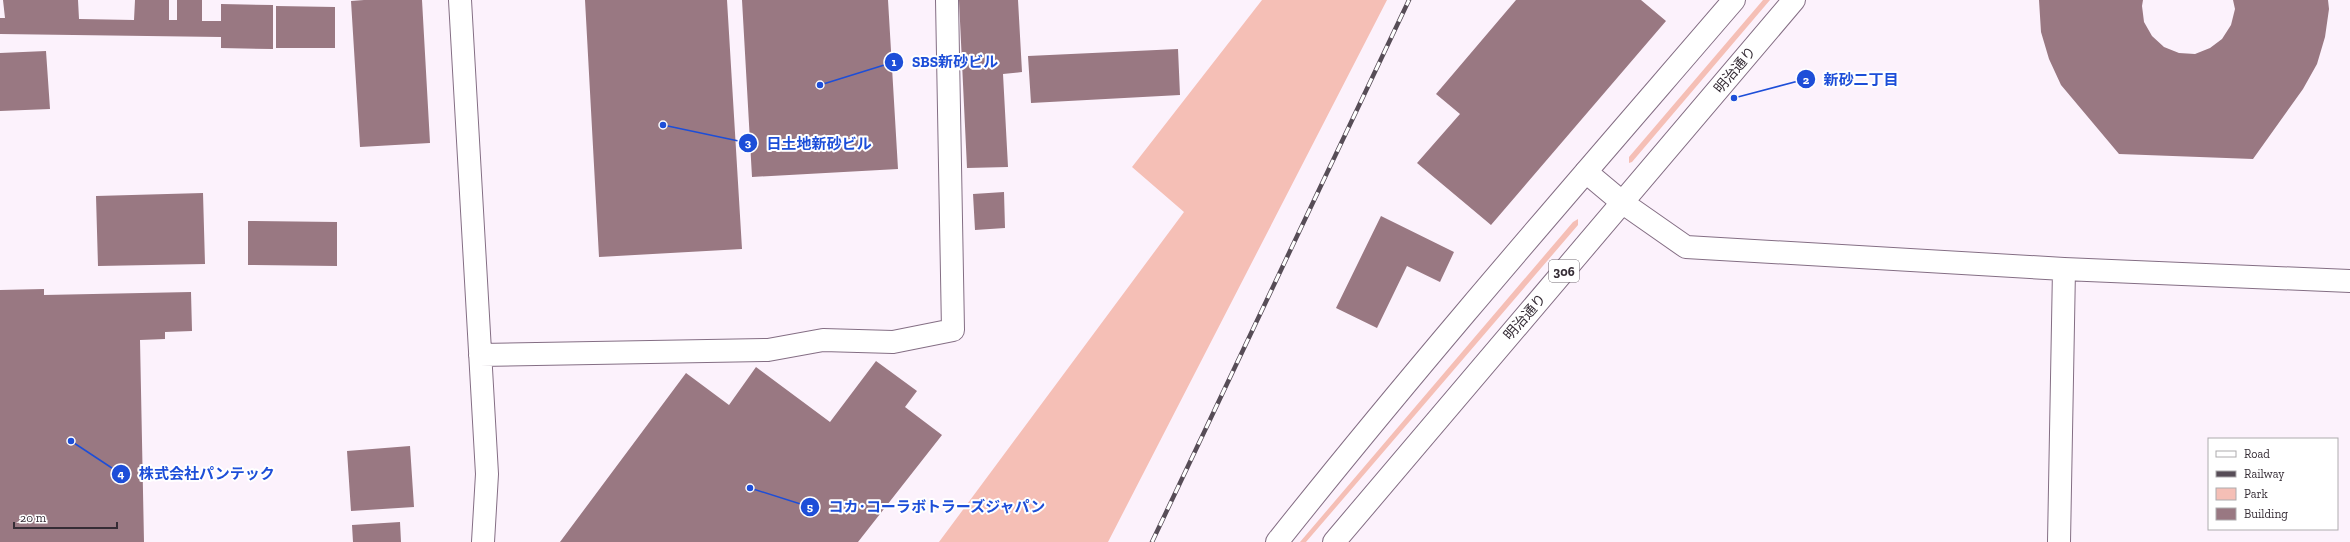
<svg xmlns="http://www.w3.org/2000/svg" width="2350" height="542" viewBox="0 0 2350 542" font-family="'Zilla Slab','Noto Sans JP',serif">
	<rect width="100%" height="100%" fill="#fcf2fc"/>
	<path fill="#f5bfb6" d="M1262,0H1387L1108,542H939L1184,212L1132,167Z
		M1763,0H1770L1632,162L1629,163V157Z
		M1578,219V225L1337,506L1306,542H1300L1573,222Z"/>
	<path fill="#997882" d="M3,0H78L79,19L134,20L135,0H169V20H177V0H202V21H221V4L273,5V49L221,48V37L0,34V18H5Z
		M364,0H422L430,143L360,147L351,1Z
		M585,0H727L742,249L599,257Z
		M742,0H888L898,169L752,177Z
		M959,0H1018L1022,72L1003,74L1008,167L967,168Z
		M1516,0H1641L1666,21L1491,225L1417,163L1460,114L1436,94Z
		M2039,0H2143L2142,6L2144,22L2152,36L2164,47L2179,53L2195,54L2210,48L2222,39L2231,25L2235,9L2233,0H2328L2329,9L2325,37L2317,64L2303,89L2253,159L2119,154L2061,85L2049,59L2041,32Z
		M276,6L335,7V48H276Z
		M1178,49L1180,95L1031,103L1028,56Z
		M46,51L50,109L0,111V53Z
		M1004,192L1005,228L975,230L973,194Z
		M203,193L205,264L98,266L96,196Z
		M1381,216L1454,252L1440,282L1407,266L1377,328L1336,308Z
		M248,221L337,222V266L248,265Z
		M44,289V295L191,292L192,331L165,332V339L140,340L144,542H0V290Z
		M876,361L917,391L905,407L942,435L858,542H560L686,373L729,405L756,367L830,422Z
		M410,446L414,507L351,511L347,451Z
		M400,522L401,542H353L352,525Z"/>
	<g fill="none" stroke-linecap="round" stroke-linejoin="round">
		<g stroke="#846e84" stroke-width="24">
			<path id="minor" d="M460,0L487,474L483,542
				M1586,172L1623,203L1686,247L2064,269L2350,281
				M480,355L768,350L823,340L893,342L953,330L947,0
				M2059,542L2064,269"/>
		</g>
		<g stroke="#846e84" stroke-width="24">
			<path id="major" d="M1277,542C1424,357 1580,179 1734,0
				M1334,542L1794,0"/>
		</g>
		<use href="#minor" stroke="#fff" stroke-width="22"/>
		<use href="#major" stroke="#fff" stroke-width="22"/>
		<g stroke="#574d57" stroke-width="4.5">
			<path id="rail" d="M1152,542L1409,0"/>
		</g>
		<use href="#rail" stroke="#fff" stroke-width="3" stroke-dasharray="9" stroke-linecap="butt"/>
	</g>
	<g text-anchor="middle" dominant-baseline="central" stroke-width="4" stroke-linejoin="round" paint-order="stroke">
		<rect fill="#fff" stroke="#726b72" stroke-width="1" x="1549" y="260" width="30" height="22" rx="3"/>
		<g font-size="13" font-weight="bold" fill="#352c35">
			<text x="1564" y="271">306</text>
		</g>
		<g font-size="14" fill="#352c35" stroke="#fff">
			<text transform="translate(1735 70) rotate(-50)">明治通り</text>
			<text transform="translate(1525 317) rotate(-49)">明治通り</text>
		</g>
	</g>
	<path fill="none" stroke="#1d4ed8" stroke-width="1.5" d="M820 85L894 62M1734 98L1806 79M663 125L748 143M71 441L121 474M750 488L810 507"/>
	<g fill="#1d4ed8" stroke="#fff" stroke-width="1.5">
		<circle cx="820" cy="85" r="4"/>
		<circle cx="1734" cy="98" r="4"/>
		<circle cx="663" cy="125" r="4"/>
		<circle cx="71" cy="441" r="4"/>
		<circle cx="750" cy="488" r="4"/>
		<circle cx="894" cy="62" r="10"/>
		<circle cx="1806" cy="79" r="10"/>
		<circle cx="748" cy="143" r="10"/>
		<circle cx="121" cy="474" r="10"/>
		<circle cx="810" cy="507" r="10"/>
	</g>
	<g font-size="12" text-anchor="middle" font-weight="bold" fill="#fff">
		<text x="894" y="66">1</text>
		<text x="1806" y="84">2</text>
		<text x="748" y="147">3</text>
		<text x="121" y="478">4</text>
		<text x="810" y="511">5</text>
	</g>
	<g font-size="15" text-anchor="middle" font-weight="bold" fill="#1d4ed8" stroke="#fff" stroke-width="4" stroke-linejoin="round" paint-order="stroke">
		<text x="955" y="67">SBS新砂ビル</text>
		<text x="1861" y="85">新砂二丁目</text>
		<text x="819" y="149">日土地新砂ビル</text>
		<text x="207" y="479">株式会社パンテック</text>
		<text x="937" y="512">コカ･コーラボトラーズジャパン</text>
	</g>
	<rect x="2208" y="438" width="130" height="92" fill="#ffffff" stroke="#aeabae"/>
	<rect x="2216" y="451" width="20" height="6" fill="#ffffff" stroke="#aeabae"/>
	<text x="2244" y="458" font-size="12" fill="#352c35">Road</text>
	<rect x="2216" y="471" width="20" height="6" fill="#574d57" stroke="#aeabae"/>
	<text x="2244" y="478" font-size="12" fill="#352c35">Railway</text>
	<rect x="2216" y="488" width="20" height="12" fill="#f5bfb6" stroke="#aeabae"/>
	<text x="2244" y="498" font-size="12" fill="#352c35">Park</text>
	<rect x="2216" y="508" width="20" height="12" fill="#997882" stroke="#aeabae"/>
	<text x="2244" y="518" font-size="12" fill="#352c35">Building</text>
	<path d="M14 522v6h103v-6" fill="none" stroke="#352c35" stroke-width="2"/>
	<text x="20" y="522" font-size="12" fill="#352c35" stroke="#ffffff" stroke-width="3" paint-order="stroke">20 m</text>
</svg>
